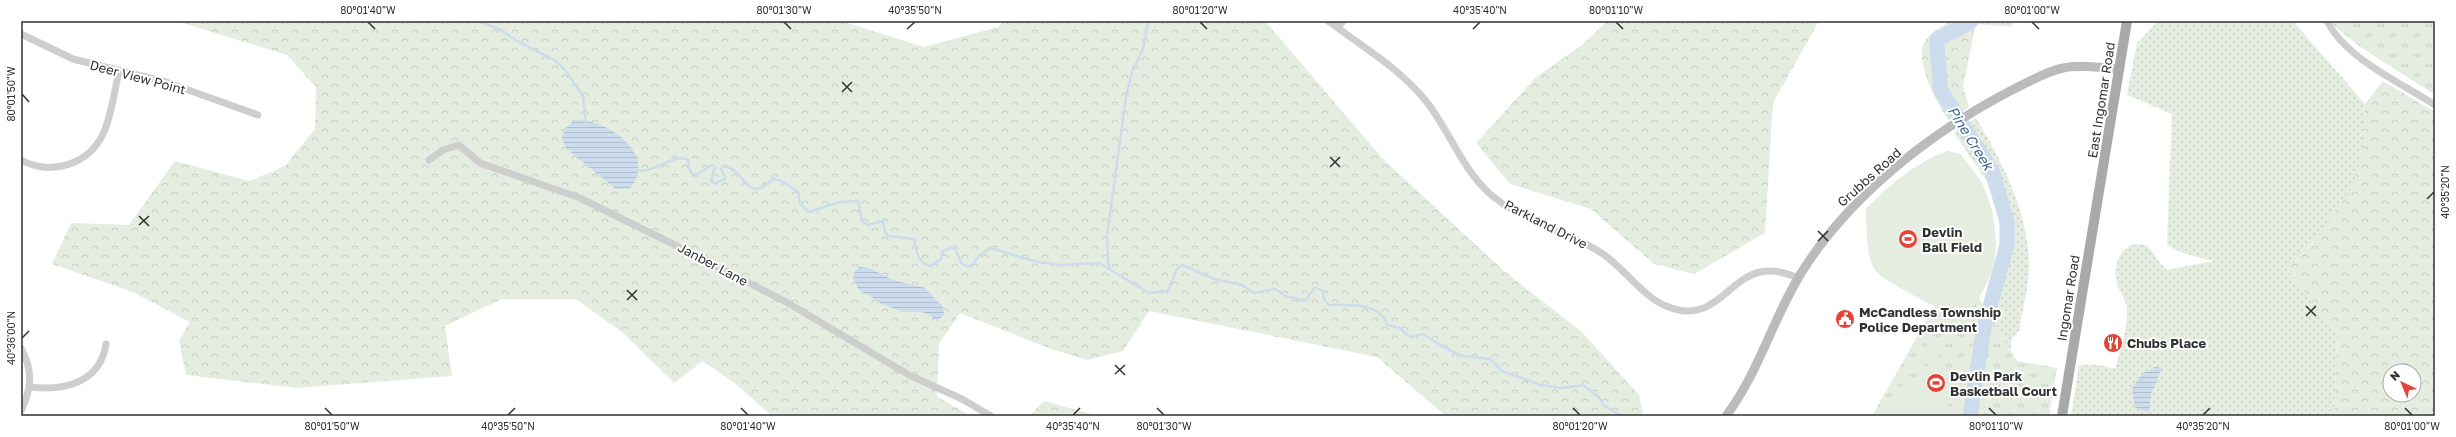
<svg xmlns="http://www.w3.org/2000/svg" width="2456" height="437" viewBox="0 0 2456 437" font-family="'Golos Text',sans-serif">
	<defs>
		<pattern id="grass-dots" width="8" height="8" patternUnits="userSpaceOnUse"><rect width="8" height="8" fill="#e5ede0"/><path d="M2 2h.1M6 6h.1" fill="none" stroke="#c5ccc1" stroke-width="1.8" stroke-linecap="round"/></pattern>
		<pattern id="forest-crowns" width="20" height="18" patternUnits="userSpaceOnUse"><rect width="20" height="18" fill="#e5ede0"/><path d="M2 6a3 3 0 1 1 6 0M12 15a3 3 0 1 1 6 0" fill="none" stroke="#c5ccc1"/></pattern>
		<pattern id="park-tufts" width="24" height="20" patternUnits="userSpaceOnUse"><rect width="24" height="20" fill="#e5ede0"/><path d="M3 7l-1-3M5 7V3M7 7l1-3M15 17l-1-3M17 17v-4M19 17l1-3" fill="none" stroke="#c5ccc1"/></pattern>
		<pattern id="water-rules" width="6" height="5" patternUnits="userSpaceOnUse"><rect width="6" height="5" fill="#cddcec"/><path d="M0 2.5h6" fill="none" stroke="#b0bdcb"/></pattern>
	</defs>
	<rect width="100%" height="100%" fill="#fff"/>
	<path fill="url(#grass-dots)" d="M2158,21H2293L2365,104C2363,121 2365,140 2362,157C2354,200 2317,239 2287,269L2337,334L2334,416H2071L2079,365H2100L2115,369C2120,350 2128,328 2127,309C2127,301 2120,293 2118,286C2112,270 2117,253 2132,244L2147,245L2166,270L2213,261L2183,253L2167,245L2172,114L2127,95L2137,43Z
		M1976,118C2003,163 2029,213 2029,267C2029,288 2022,311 2019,331L2012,338L2010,353L1947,416L1972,357L1984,305L2003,262L2006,225L1995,193L1954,133Z"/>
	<path fill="url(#forest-crowns)" fill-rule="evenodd" d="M176,21H841L924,47L998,27L1004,21H1265L1383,159L1504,271L1582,332L1639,395L1643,414L1637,416H1446L1377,357L1149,311L1123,351L1087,360L1051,349L960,313L939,344L937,396L970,416H772L737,385L703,361L674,383L623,333L576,299H502L445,326L452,376L296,388L186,375L179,341L190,322L133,292L52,264L71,223L129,225L175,161L249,181L285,166L315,129L316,87L287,55Z
		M1607,21H1819L1773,103L1765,233L1694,274L1654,264L1591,209L1510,184L1476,143L1536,77L1582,45Z
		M1949,21H2014L2012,27L1976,24L1963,86L1969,107L1948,120C1937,103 1909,54 1929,36C1935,30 1943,27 1949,21Z
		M2383,81L2435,112V416H2334L2337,334L2287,269L2312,244L2352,186L2362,157L2365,104ZM2390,371H2414V395H2390Z
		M1044,401L1099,416H1029Z"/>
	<path fill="url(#park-tufts)" d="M2328,21H2435V95L2362,48Z
		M1947,151L1960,154L1981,183L1992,210L1995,241L1992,272L1979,298L2017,361L2057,368L2049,416H1872L1935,305L1876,271L1870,254L1866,209C1889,185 1916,163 1947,151Z"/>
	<path fill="#e5ede0" d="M1947,151L1960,154C1967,163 1976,173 1982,183C1994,207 2001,248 1991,273C1985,290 1974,306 1963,321C1948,312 1882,282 1875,270C1865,253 1867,228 1866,209C1889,185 1916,163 1947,151Z
		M1931,338L1944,344L1934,366L1921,360Z
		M1922,364L1960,381L1941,416H1886L1904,381L1912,384Z"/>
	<path fill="url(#water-rules)" d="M577,120C609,120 658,155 630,188L616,189L567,149L562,139C564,130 567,124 577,120Z
		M859,267L869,268L893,280L925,288L943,307L944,315L938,320L922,312H904L884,305L858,289L853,278L855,271Z
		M2155,367L2162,368L2151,394L2149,411L2140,410L2135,407L2132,388L2143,373Z"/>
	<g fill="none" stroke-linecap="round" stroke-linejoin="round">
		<path stroke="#cddcec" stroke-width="2.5" d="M480,21L503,31L517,41L556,61L565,70L583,96L586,122
			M636,170C657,174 673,152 688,160L690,171L694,176L712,165L715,167L711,181L715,184L726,178L721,169L723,166C748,170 745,206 773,179L782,181L798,192L800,204L809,212L839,202L858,201L862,221L868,225L883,221L885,232L889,236L914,239C916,251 918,264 931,266L941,259L943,251L954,247L962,264L970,267L980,255L990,248L1037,262L1060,265L1099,263L1149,293L1168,291L1177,269L1183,265L1214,279L1242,285L1254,293L1275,289L1286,296L1305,301L1315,287L1323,291L1324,299L1329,305C1348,304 1382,303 1387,325L1400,328L1409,337L1423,334L1447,349L1462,356L1490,359L1502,371L1541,385L1561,388L1583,385L1600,398L1603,405L1622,416
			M1110,269L1108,263L1107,236L1126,97L1132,72L1143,49L1148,21"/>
		<path stroke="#cddcec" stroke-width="15" d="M1970,416L1984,328L2007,245V222L1992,171L1940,89C1941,71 1936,57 1937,39C1949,32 1960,30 1971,21"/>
		<path stroke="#cecece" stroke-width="7" d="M1328,21C1362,46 1399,68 1426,101C1449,130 1461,167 1489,193C1521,222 1568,230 1603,254C1625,269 1642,296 1666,306C1715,326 1725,280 1760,272C1774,269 1786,273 1798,278
			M2327,21C2346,59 2400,82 2435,105
			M1338,28L1343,21
			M21,34L73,59L166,82L258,115
			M21,160C51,176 88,165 103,134C112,115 114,92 119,71
			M429,160L443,150L459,145L480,163L580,198L685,250L788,303L909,375L962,399L991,416
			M21,348C33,370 32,388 21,411
			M30,387C64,391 100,383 106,344"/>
		<path stroke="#bbb" stroke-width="9" d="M1726,416C1760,371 1774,314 1805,267C1854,192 1932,132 2010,91C2027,83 2044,72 2063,68C2081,64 2101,68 2120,69"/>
		<path stroke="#a9a9a9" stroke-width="10" d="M2062,416L2127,21"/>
	</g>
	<path fill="none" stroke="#313131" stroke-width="1.5" d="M368,22L375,29M784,22L791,29M1200,22L1207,29M1616,22L1623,29M2032,22L2039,29M907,29L915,22M1473,29L1480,22M842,82L852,92M842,92L852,82M22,94L29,102M1330,157L1340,167M1330,167L1340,157M2427,199L2434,192M139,216L149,226M139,225L149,216M1818,231L1828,241M1818,241L1828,231M627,290L637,300M627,300L637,290M2306,306L2316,316M2306,316L2316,306M22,338L29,331M1115,365L1125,375M1115,374L1125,365M325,408L332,415M741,408L748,415M1157,408L1164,415M1573,408L1580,415M1989,408L1996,415M2405,408L2412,415M508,415L515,408M1073,415L1080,408M2203,415L2210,408"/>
	<defs>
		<g id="stadium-disc" transform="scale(1)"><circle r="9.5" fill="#e34338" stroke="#fff"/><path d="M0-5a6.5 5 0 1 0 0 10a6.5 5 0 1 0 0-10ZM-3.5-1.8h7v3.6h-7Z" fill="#fff"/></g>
		<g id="civic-disc" transform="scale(1)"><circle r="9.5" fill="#e34338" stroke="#fff"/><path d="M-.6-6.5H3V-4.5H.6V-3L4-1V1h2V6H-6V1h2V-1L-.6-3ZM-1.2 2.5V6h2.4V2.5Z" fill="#fff"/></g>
		<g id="restaurant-disc" transform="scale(1)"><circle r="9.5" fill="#e34338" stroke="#fff"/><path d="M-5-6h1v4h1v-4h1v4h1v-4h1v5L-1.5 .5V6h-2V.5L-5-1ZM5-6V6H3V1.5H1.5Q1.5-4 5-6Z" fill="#fff"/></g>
	</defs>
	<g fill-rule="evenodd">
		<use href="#stadium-disc" x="1908" y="239"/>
		<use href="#civic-disc" x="1845" y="319"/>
		<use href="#restaurant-disc" x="2113" y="343"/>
		<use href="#stadium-disc" x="1936" y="383"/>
	</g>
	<g text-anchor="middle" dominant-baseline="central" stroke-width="4" stroke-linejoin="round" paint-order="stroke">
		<g font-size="13" fill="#313131" stroke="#fff">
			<text transform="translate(138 77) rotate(15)">Deer View Point</text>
			<text transform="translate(2101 100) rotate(-81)">East Ingomar Road</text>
			<text transform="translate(1869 177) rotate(-42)">Grubbs Road</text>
			<text transform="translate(1546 224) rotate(27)">Parkland Drive</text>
			<text transform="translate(713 264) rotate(28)">Janber Lane</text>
			<text transform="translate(2068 298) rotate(-81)">Ingomar Road</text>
		</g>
		<g font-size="13" font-weight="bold" fill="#313131" stroke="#fff" text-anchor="start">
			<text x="1922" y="232">Devlin<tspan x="1922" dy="15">Ball Field</tspan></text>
			<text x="1859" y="312">McCandless Township<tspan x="1859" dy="15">Police Department</tspan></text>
			<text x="2127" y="343">Chubs Place</text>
			<text x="1950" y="376">Devlin Park<tspan x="1950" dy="15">Basketball Court</tspan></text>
		</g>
		<g font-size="14" font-style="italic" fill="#3f6793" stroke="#fff">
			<text transform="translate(1971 138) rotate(58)">Pine Creek</text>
		</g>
	</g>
	<rect width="2456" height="437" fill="none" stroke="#ffffff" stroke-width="44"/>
	<g transform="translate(2402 383) rotate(316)"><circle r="19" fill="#ffffff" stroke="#adadad"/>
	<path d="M0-3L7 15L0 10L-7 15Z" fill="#e34338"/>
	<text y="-6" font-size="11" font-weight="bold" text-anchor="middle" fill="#313131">N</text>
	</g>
	<rect x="22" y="22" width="2412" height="393" fill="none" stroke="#313131" stroke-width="1.5"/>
	<g font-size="10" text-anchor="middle" fill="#313131">
		<text x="368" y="14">80°01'40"W</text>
		<text x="784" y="14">80°01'30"W</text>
		<text x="915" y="14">40°35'50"N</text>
		<text x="1200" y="14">80°01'20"W</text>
		<text x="1480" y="14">40°35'40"N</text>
		<text x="1616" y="14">80°01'10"W</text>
		<text x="2032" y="14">80°01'00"W</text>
		<text transform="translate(11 94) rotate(-90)" y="4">80°01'50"W</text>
		<text transform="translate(2445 192) rotate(-90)" y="4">40°35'20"N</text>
		<text transform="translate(11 338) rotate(-90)" y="4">40°36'00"N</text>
		<text x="332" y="430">80°01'50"W</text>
		<text x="508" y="430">40°35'50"N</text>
		<text x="748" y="430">80°01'40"W</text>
		<text x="1073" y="430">40°35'40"N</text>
		<text x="1164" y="430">80°01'30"W</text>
		<text x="1580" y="430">80°01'20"W</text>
		<text x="1996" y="430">80°01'10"W</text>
		<text x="2203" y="430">40°35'20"N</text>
		<text x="2412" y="430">80°01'00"W</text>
	</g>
</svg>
